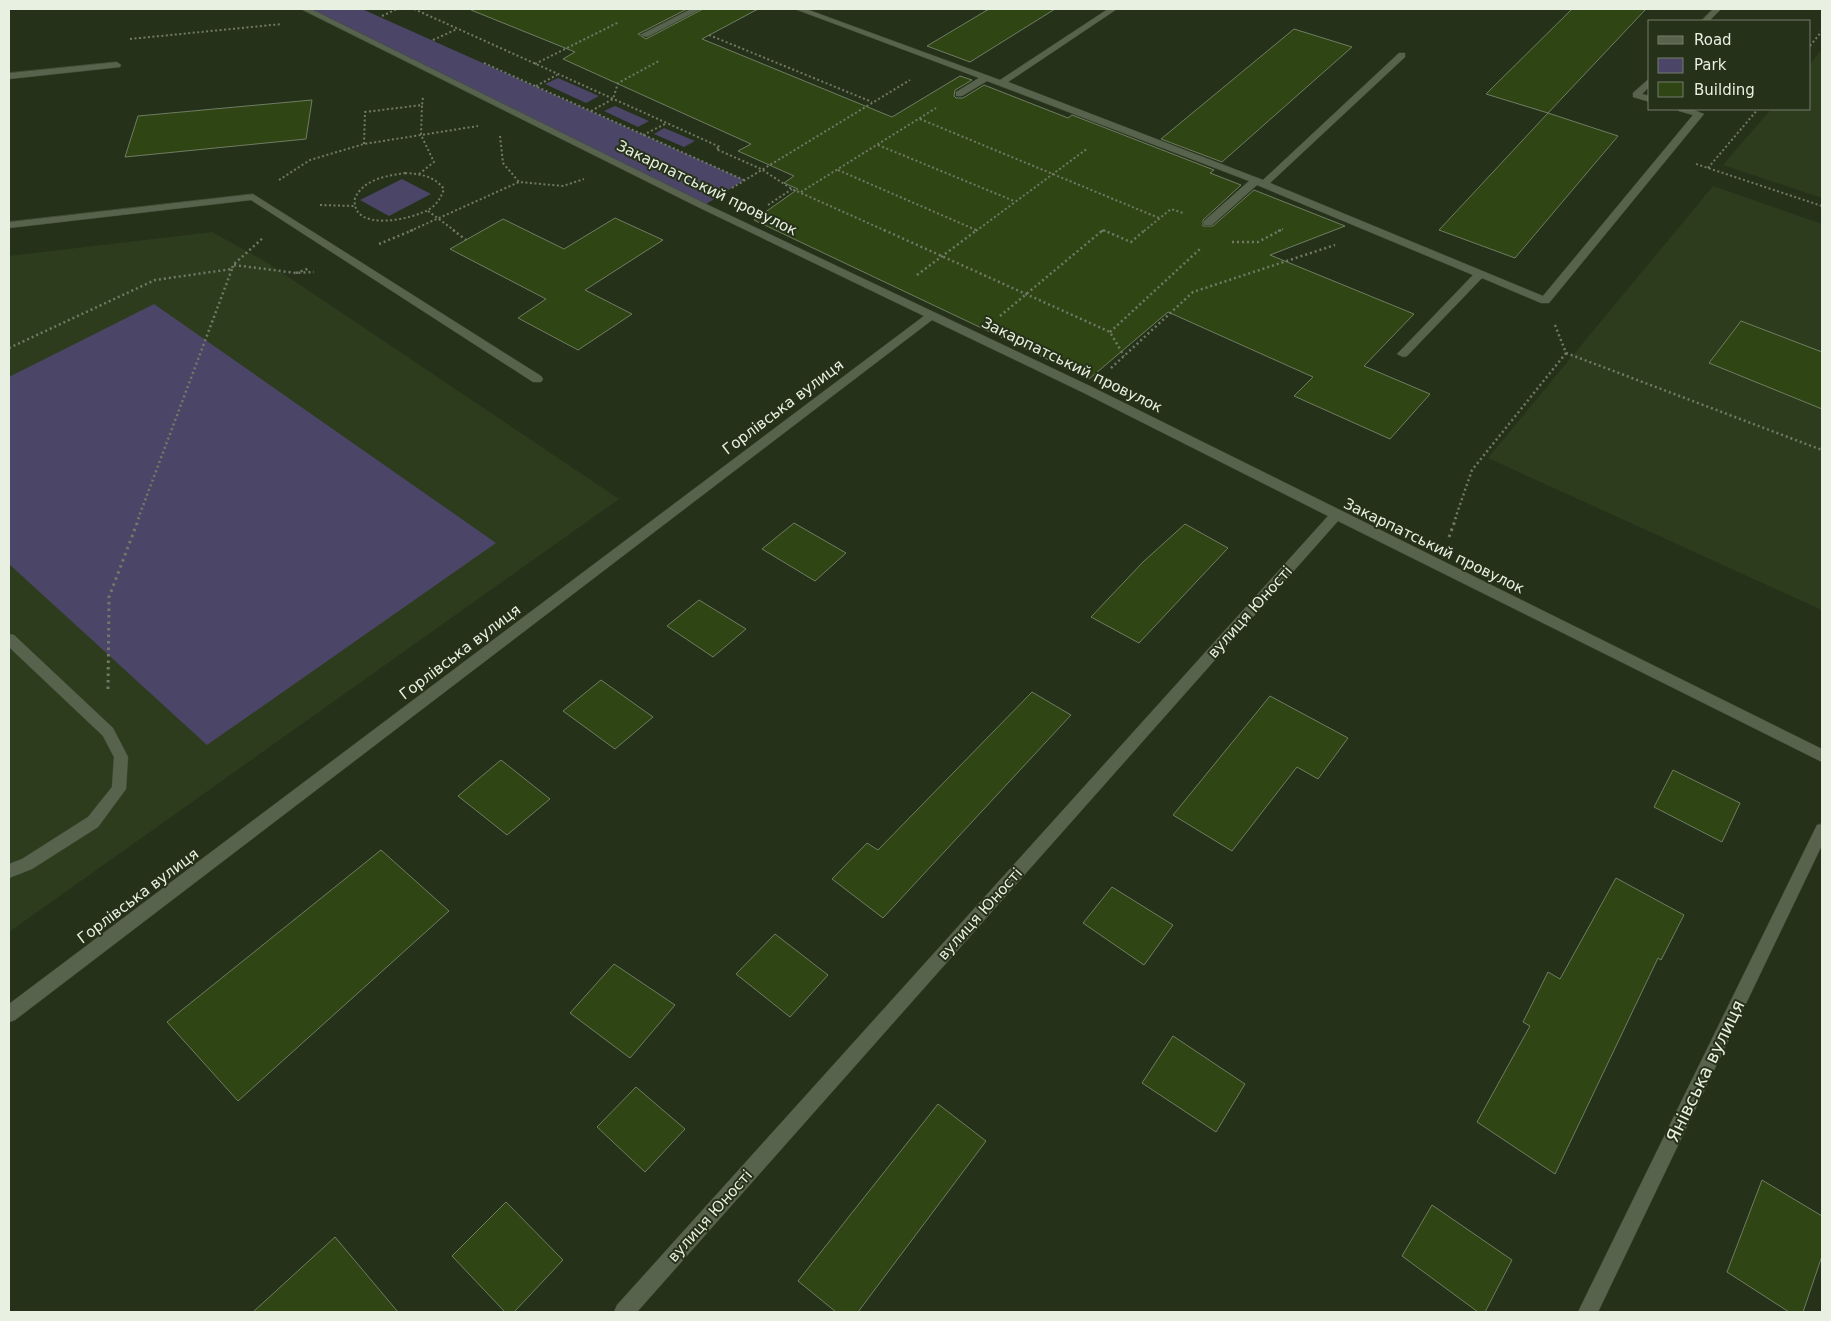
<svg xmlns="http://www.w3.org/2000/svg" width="1831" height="1321" viewBox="0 0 1831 1321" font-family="'DejaVu Sans',sans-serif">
	<rect width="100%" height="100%" fill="#26311a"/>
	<path fill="#2d3c1d" d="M1822,49V198L1723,165L1771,109H1810V64Z
		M1713,186L1822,224V610L1488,458Z
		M212,232L266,262L619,499L9,932V256Z"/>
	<path fill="#4b4567" d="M305,9H362L744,180L703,206Z
		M558,78L599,96L586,103L545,84Z
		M615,106L649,121L638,127L604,111Z
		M664,128L695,141L684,147L654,134Z
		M402,179L431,194L389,216L360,200Z
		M154,304L496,543L207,745L9,564V377Z"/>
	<path fill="#2f4514" stroke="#6f7d62" d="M471,9H687L638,34L646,39L703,9H758L702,39L892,117L960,76L972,80L955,90L954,96L956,98H963L984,85L1068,118L1072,115L1214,170L1210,173L1241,185L1203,220V226H1213L1254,190L1345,226L1270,255L1414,314L1364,366L1430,394L1390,439L1294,396L1313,377L1168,312L1089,379L754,220L798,189L784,183L794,176L738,151L751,144L563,59L575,52L471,10Z
		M989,9H1055L970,62L927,46Z
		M1572,9H1646L1548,113L1618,136L1515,258L1439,230L1548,113L1486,94Z
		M1294,29L1352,47L1222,162L1161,139Z
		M312,100L306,139L125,157L138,116Z
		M615,218L663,240L585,290L632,314L578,350L518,318L546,299L450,249L503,219L564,249Z
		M1741,321L1822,352V409L1709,363Z
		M794,523L846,553L815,581L762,549Z
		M1185,524L1228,548L1139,643L1091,617L1143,562Z
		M699,600L746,629L713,657L667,626Z
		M601,680L653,717L615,749L563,711Z
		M1032,692L1071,715L883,918L832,879L867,843L878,850Z
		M1270,696L1348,738L1318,779L1297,767L1232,851L1173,815Z
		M501,760L550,799L507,835L458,796Z
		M1673,770L1740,803L1722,842L1654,807Z
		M381,850L449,911L238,1101L167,1022Z
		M1616,878L1684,915L1661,960L1658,958L1555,1174L1477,1122L1530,1026L1523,1022L1548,972L1560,979Z
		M1112,887L1173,925L1144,965L1083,923Z
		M775,934L828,975L790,1017L736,974Z
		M614,964L675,1005L630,1058L570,1013Z
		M1173,1036L1245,1084L1216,1132L1142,1083Z
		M636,1087L685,1129L645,1172L597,1127Z
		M938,1104L986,1141L858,1312H836L798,1281Z
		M1762,1180L1822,1216V1256L1803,1312H1789L1727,1272Z
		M506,1202L563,1260L514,1312H505L452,1256Z
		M1432,1205L1512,1260L1485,1312H1478L1402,1256Z
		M335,1237L398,1312H253Z"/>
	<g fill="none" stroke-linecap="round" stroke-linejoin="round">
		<g stroke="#414c36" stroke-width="1">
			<path id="service" d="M691,9H701L647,37L640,35Z
				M795,9H806L1000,80L1108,9H1117L1008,82L1263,180L1399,53H1405V57L1270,183L1543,296L1693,115L1679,111L1678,109H1691L1704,114L1549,303H1541L1482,278L1407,356L1403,357L1397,354L1399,352L1473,275L1257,185L1212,225H1204V221L1249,181L987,81L962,96H956V92L979,78Z
				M1713,9H1721L1709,21H1701Z
				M117,62L121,65L120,67L9,79V73Z
				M1650,78V86L1642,94L1650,96V102L1633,97V93Z
				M253,194L541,376L543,379L541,382H533L251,200L9,228V222Z
				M9,634L14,635L113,728L128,757L126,789L98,827L32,869L9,878V864L22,859L88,817L112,787L114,757L103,736L9,647Z"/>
		</g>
		<g stroke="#414c36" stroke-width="1">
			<path id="minor" d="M301,9H311L706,204L1092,387L1822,749V762L1338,521L637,1312H614L617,1305L1328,516L1084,393L932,320L15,1020L9,1022V1004L924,316L700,208Z
				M1822,824V845L1598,1312H1578L1817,825Z"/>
		</g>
		<path stroke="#707a66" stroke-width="2" stroke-dasharray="2 2.5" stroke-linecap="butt" d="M414,9L720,147L716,149L761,169L792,189L886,231
			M382,16L397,9
			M709,35L872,102
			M130,39L282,24
			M433,40L457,29
			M1810,46L1822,31
			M484,63L744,180
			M535,64L619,22
			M536,86L557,75
			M591,111L613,99L618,83L659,61
			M920,119L1159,218
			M643,135L665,124
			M500,136L503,163L519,182
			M364,144L365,112L422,105L423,97
			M878,145L1014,201
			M1696,164L1822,206
			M1708,168L1758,109
			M838,170L976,230
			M405,173C421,174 434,176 444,189C441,197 438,203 431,208C414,220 350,233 355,198C364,179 386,176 405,173Z
			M419,174L434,162L421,135L422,105
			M279,180L310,160L364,144L478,126
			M732,188L910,80
			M801,192L936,108
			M320,205L355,206
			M768,205L792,189
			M428,211L455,231
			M410,231L519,182L563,186L584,179
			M976,231L1088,148
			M1101,231H1106
			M1144,231L1171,209L1183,213
			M1278,231L1283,229"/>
		<path stroke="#707a66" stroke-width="2.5" stroke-dasharray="2 3" stroke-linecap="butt" d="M453,230L466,240
			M884,230L1110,332L1124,356
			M1103,230L1131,242L1145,230
			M1232,242H1258L1281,230
			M379,244L413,230
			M234,265L296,273L314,272
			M296,273L310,268
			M917,275L977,230
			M1000,316L1103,230
			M1110,332L1201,248
			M9,348L155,280L232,269L233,265L264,237
			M1566,353L1822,450
			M1111,368L1193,292L1335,245
			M138,519L232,269
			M1455,519L1472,470L1566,353L1555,325"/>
		<path stroke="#707a66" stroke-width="3" stroke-dasharray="2.5 4" stroke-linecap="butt" d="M1449,537L1456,518
			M108,689L109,597L139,518"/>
		<use href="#service" fill="#58634e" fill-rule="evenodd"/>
		<use href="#minor" fill="#58634e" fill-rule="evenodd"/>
	</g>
	<g text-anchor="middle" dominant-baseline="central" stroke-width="4" stroke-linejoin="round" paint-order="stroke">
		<g font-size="15" fill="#e8f0e1" stroke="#26311a">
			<text transform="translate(707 188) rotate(26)">Закарпатський провулок</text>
			<text transform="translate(1072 365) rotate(26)">Закарпатський провулок</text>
			<text transform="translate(783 407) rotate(-37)">Горлівська вулиця</text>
			<text transform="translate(1434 546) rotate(26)">Закарпатський провулок</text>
			<text transform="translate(1250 612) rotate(-48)">вулиця Юності</text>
			<text transform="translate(460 652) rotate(-37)">Горлівська вулиця</text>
			<text transform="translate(138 896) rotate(-37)">Горлівська вулиця</text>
			<text transform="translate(980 914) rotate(-48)">вулиця Юності</text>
			<text transform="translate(710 1216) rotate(-48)">вулиця Юності</text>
		</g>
		<g font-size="18" fill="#e8f0e1" stroke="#26311a">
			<text transform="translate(1705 1071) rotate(-64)">Янівська вулиця</text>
		</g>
	</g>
	<rect width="1831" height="1321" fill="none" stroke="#e8f0e1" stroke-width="20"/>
	<rect x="1648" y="20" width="162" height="90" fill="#26311a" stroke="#747d6a"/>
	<rect x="1658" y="36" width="25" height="8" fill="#58634e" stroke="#747d6a"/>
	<text x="1694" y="45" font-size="15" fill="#e8f0e1">Road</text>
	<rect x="1658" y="58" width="25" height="15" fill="#4b4567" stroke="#747d6a"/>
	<text x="1694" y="70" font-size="15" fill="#e8f0e1">Park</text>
	<rect x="1658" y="82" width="25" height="15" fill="#2f4514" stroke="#747d6a"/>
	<text x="1694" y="95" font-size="15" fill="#e8f0e1">Building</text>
</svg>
